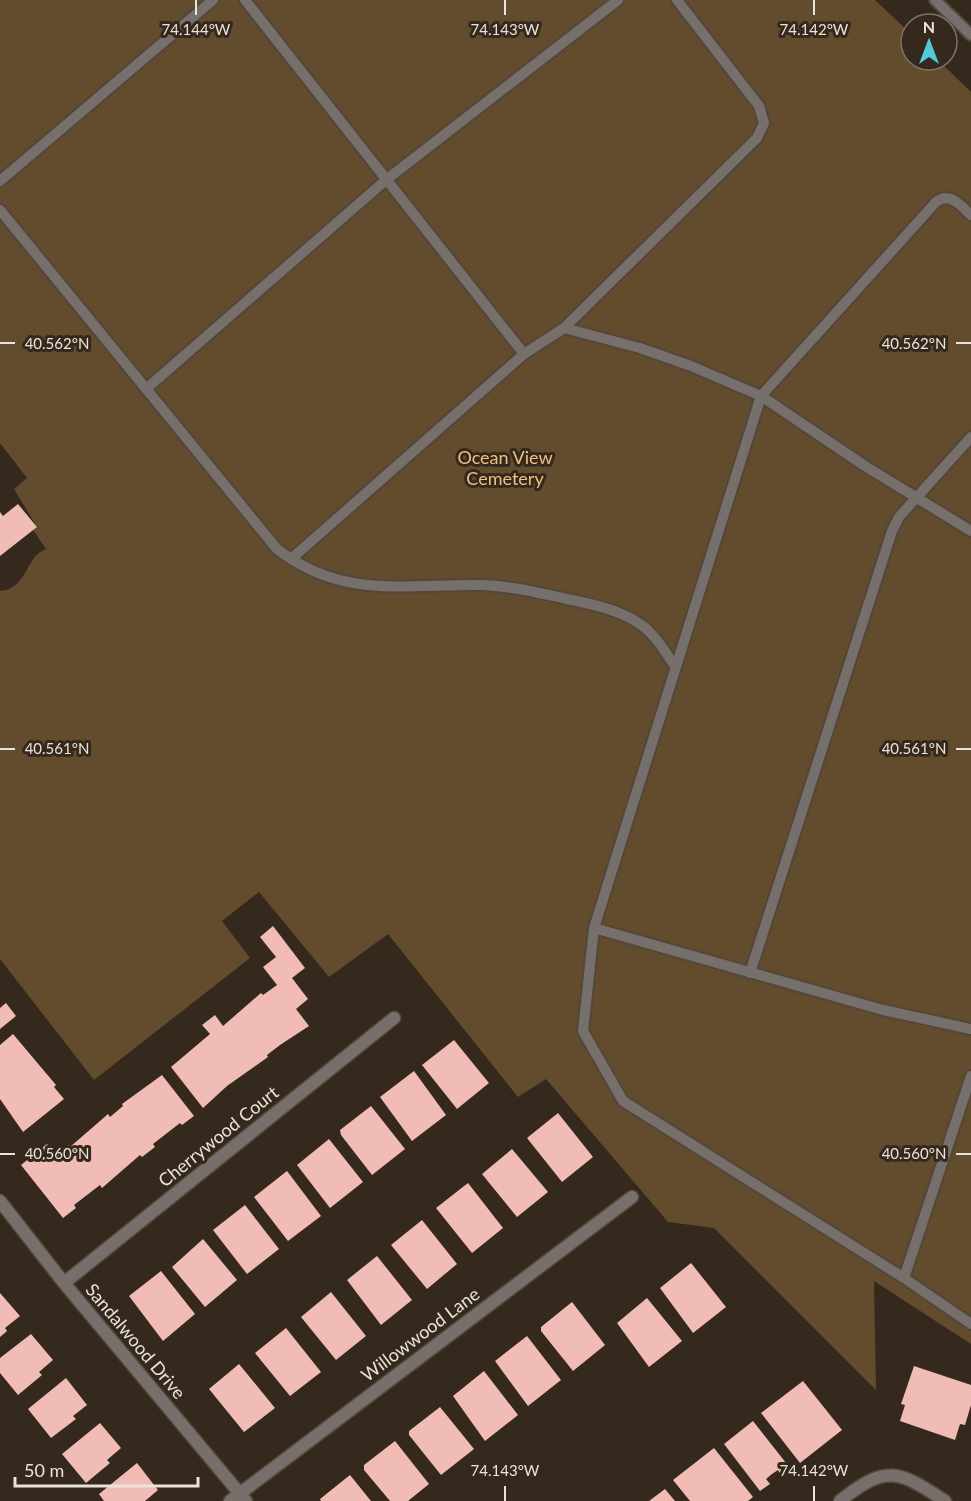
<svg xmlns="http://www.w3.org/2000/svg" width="971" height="1501" viewBox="0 0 971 1501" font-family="Lato,sans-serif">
	<rect width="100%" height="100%" fill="#34291c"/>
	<path fill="#634b2e" d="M0,0H875L911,34V60H938L971,92V1344L874,1281L876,1390L714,1228L668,1222L546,1079L518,1097L388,934L329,977L259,892L222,921L250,958L94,1080L0,959V591C20,590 25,571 34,558C36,554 42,551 46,549L33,530L37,527L14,489L27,478L0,443Z"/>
	<path fill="#f2bcb6" d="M18,504L37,527L0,556V512L3,516Z
		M273,926L305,968L292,978L308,999L296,1009L309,1026L280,1045L267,1055L268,1057L227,1086L203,1108L171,1067L210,1034L202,1025L215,1015L223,1026L261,993L263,995L277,985L263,967L276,957L260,937Z
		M6,1003L16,1016L0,1029V1008Z
		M13,1034L56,1085L54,1087L64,1099L23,1132L0,1099V1045Z
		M454,1040L489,1083L457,1109L422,1065Z
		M414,1071L446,1115L412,1141L380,1097Z
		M162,1075L194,1116L182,1125L180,1123L153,1144L155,1147L142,1157L140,1155L102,1188L100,1185L74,1205L76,1208L63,1218L21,1165L47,1144L56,1155L69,1145L70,1147L108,1114L110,1117L123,1106L122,1104Z
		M371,1106L405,1149L372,1175L341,1135L340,1130Z
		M558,1113L593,1157L562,1182L527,1138Z
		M329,1139L363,1182L330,1208L297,1165Z
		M512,1149L548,1192L517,1217L482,1174Z
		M287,1171L321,1216L288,1241L254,1197Z
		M468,1183L503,1228L472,1253L436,1208Z
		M245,1205L279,1249L247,1274L213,1230Z
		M422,1220L457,1264L427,1289L391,1245Z
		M203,1239L237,1280L205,1307L172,1267Z
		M377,1256L412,1300L381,1325L347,1280Z
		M691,1263L726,1307L693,1333L660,1288Z
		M161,1271L195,1314L163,1341L129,1296Z
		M331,1292L366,1336L336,1360L301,1317Z
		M0,1293L20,1316L5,1328L7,1331L0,1337Z
		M647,1298L682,1341L649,1367L617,1323Z
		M572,1302L605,1345L573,1371L541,1331V1327Z
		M286,1328L321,1372L290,1396L255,1353Z
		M31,1334L53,1360L39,1372L42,1375L18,1395L0,1373V1358Z
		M527,1336L561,1380L528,1406L495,1361Z
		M239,1364L275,1408L244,1432L209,1389Z
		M914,1366L971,1385V1405L965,1425L960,1424L955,1440L900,1421L905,1405L901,1404Z
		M484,1371L518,1415L485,1441L453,1396Z
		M66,1378L87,1405L73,1416L76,1419L51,1438L28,1409Z
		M803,1381L842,1430L800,1463L761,1413Z
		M440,1407L474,1449L441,1475L409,1435V1431Z
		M753,1421L790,1468L781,1475L778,1470L772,1474L766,1479L770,1484L760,1491L724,1444Z
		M100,1423L121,1448L107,1460L110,1463L86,1483L62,1454Z
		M395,1441L429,1484L408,1501H390L364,1470V1465Z
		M714,1448L753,1497L748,1501H690L673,1480Z
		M137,1463L158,1490L145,1501H104L99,1494Z
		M350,1475L371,1501H321L320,1499Z
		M665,1489L675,1501H649Z"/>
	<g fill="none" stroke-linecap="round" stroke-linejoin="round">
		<g stroke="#51473a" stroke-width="14">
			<path id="lane" d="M245,0L524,354
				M935,0L971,35
				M0,181L213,0
				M0,210L277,549C343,600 405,584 482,585C511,586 540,593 567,599C592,604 620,610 640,624C655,634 665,652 675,666
				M971,215C961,206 950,191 936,202L761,396L594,928L583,1031L623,1101L904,1278L971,1324
				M564,328L640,348L691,366L761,396L865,466L971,531
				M146,389L386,180L618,0
				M291,559L524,354L564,328L757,138L764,123L759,106L677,0
				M594,928L883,1010L971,1029
				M750,973L892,531L899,517L971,437
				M904,1278L971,1076"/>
		</g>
		<g stroke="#51473a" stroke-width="15">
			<path id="street" d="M0,1201L64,1283L246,1501
				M64,1283L394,1018
				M230,1501L632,1197
				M840,1501C886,1464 898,1470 945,1501"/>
		</g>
		<use href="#lane" stroke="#776f6b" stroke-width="10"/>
		<use href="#street" stroke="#776f6b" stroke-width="12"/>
	</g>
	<path fill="none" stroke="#eae3da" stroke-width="2" d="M196,0V15M505,0V15M814,0V15M0,343H15M956,343H971M0,749H15M956,749H971M0,1154H15M956,1154H971M505,1486V1501M814,1486V1501"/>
	<g text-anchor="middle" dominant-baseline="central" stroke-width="6" stroke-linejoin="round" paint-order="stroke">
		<g font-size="18" fill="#efbf84" stroke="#34291c">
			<text x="505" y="457">Ocean View<tspan x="505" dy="21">Cemetery</tspan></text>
		</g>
		<g font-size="18" fill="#eae3da" stroke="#34291c">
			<text transform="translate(218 1136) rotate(-39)">Cherrywood Court</text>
			<text transform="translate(420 1334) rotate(-37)">Willowwood Lane</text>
			<text transform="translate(136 1341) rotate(50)">Sandalwood Drive</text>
		</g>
	</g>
	<g font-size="15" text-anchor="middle" fill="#eae3da" stroke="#34291c" stroke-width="6" stroke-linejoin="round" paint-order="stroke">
		<text x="196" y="35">74.144°W</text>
		<text x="505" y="35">74.143°W</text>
		<text x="814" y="35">74.142°W</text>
		<text x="57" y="349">40.562°N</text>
		<text x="914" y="349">40.562°N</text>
		<text x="57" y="754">40.561°N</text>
		<text x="914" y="754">40.561°N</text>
		<text x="57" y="1159">40.560°N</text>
		<text x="914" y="1159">40.560°N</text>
		<text x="505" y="1476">74.143°W</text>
		<text x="814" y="1476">74.142°W</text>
	</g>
	<g transform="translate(929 42)"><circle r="28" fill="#34291c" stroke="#7d7368" stroke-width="1.5"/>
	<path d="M0-4.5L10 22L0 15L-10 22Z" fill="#52cbd9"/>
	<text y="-9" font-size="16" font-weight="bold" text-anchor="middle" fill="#eae3da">N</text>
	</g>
	<path d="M15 1477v9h183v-9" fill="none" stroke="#eae3da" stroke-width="3"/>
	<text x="24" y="1477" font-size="18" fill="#eae3da" stroke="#34291c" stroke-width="4.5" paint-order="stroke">50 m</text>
</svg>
